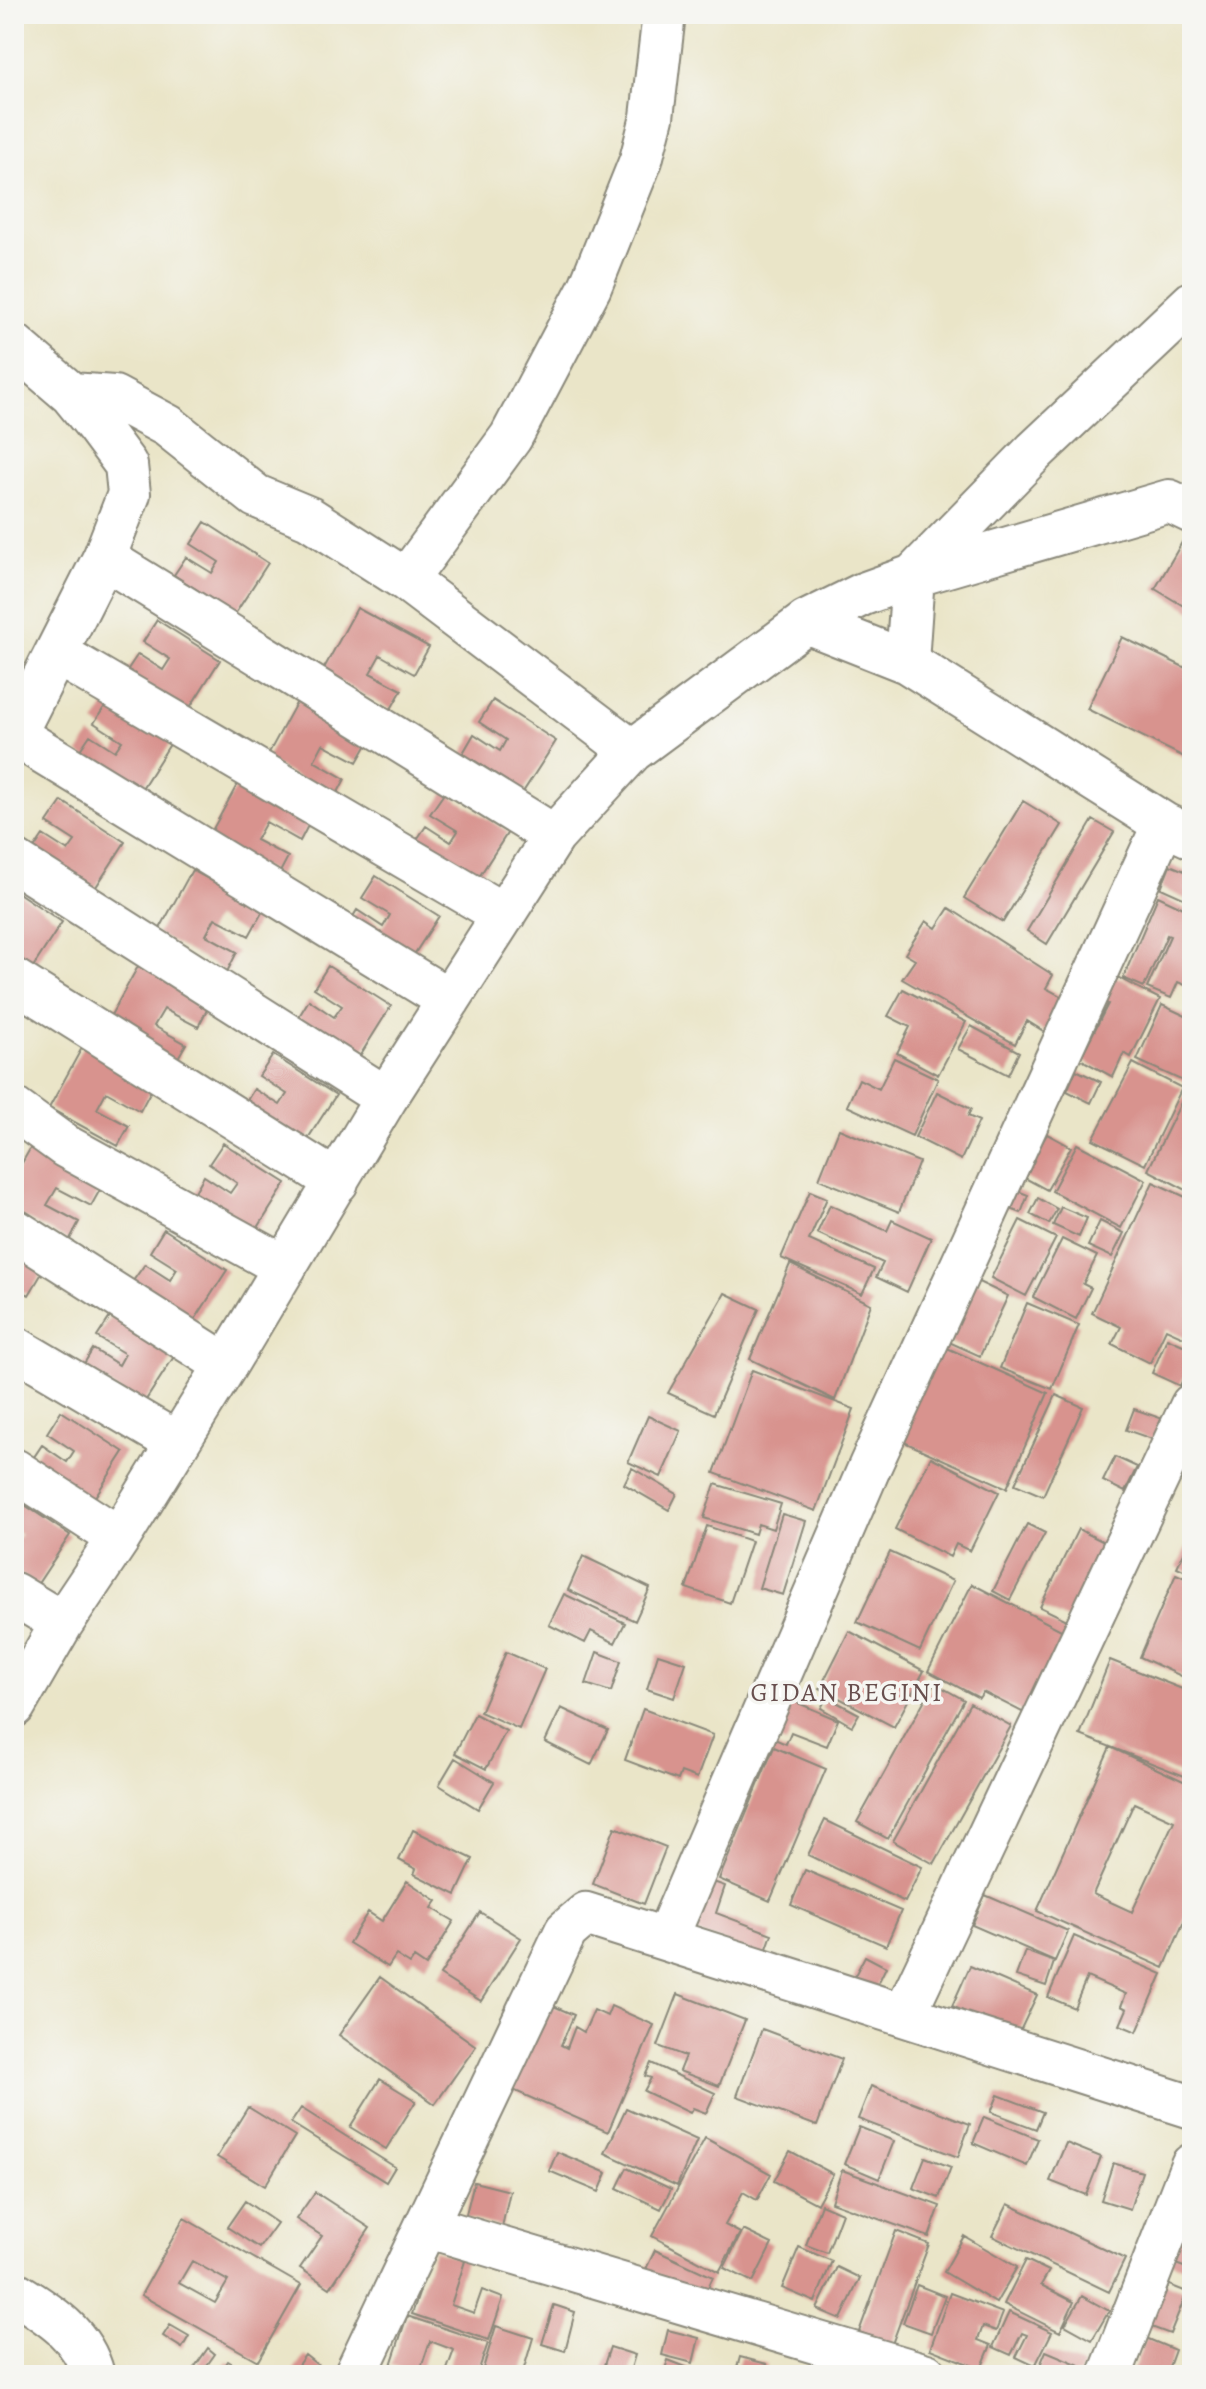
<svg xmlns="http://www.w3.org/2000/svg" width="1206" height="2389" viewBox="0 0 1206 2389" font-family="Alegreya,serif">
	<rect width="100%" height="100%" fill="#f6f6f2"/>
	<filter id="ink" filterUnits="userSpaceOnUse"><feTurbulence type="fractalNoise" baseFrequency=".0125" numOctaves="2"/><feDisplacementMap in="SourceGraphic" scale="16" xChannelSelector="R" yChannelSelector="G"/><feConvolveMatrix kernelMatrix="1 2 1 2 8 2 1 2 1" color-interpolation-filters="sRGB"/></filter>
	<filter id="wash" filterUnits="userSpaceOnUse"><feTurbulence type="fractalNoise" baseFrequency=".006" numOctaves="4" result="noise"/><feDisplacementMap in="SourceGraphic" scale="32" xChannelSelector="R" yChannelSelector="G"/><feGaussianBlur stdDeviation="1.8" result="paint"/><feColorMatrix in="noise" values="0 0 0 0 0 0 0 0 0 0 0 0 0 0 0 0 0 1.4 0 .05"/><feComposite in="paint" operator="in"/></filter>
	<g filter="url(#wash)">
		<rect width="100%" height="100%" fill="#eae5c8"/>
		<g id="blocks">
			<path fill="#d8938e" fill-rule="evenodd" d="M205,522L268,563L235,614L174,575L186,557L212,573L219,562L191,544Z
				M1192,525V611L1155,589Z
				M357,608L429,647L414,674L380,655L370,673L402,690L391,709L322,672Z
				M157,620L220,660L187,712L126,672L138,654L163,670L170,659L143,642Z
				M1122,637L1192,671V761L1087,709Z
				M300,696L372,736L357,762L323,744L314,761L345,779L335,798L265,760Z
				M109,700L172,741L139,793L78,753L90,735L115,751L122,741L94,723Z
				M493,700L556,741L523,792L463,753L474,734L500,751L506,740L479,722Z
				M243,774L314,814L300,841L266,822L256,840L288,857L278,876L208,838Z
				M445,792L508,832L475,883L414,844L426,826L451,842L458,831L430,814Z
				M62,801L125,842L92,893L31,853L43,835L68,851L75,841L47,823Z
				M1023,801L1062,825L1003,922L964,898Z
				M1093,820L1114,832L1047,944L1027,931Z
				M1170,865L1192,874V902L1161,888Z
				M192,870L264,909L249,936L215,918L206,935L237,952L227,972L157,934Z
				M376,876L439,916L406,967L346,928L357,910L383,927L390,915L362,898Z
				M14,890L62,922L29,973L14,963Z
				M1158,896L1192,912V988L1178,982L1171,998L1147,988L1170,936L1167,935L1144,987L1123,978Z
				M949,908L1053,975L1046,988L1064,998L1045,1032L1027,1021L1015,1044L902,979L915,960L905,954L926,921L936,928Z
				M141,961L212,1000L198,1027L164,1009L154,1026L186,1044L175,1063L106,1024Z
				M328,966L391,1006L359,1057L298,1018L309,1000L334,1017L342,1006L314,988Z
				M1115,976L1160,999L1131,1057L1124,1053L1113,1077L1080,1059L1108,1004L1101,1001Z
				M903,989L966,1022L938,1075L897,1053L910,1027L888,1016Z
				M1162,1005L1192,1019V1067L1185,1082L1137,1060Z
				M971,1026L1019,1052L1008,1075L958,1049Z
				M84,1044L155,1083L140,1111L106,1092L97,1109L129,1126L118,1146L49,1108Z
				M273,1055L336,1095L303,1146L243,1107L254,1089L280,1105L287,1094L259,1076Z
				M894,1058L938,1079L912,1136L847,1106L859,1079L879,1089Z
				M1133,1063L1182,1088L1145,1165L1093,1139Z
				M1076,1070L1101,1082L1091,1103L1067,1091Z
				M1192,1080V1193L1148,1170Z
				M937,1092L971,1109L968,1116L979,1121L961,1160L915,1137Z
				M839,1129L919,1162L899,1212L819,1179Z
				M1047,1134L1071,1147L1047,1190L1023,1177Z
				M35,1140L106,1179L91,1206L57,1188L47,1205L79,1222L69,1241L14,1212V1177Z
				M223,1143L286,1183L254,1234L193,1195L204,1176L230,1193L237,1183L209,1164Z
				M1077,1144L1146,1180L1121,1228L1052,1191Z
				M1153,1182L1192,1200V1337L1190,1340L1166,1329L1150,1363L1112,1344L1121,1327L1092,1313Z
				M1013,1189L1028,1195L1021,1213L1005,1207Z
				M810,1191L827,1198L809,1240L874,1269L862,1294L781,1258Z
				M1038,1198L1057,1209L1049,1224L1030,1214Z
				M830,1205L887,1231L892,1220L931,1238L907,1292L876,1277L883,1263L817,1233Z
				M1061,1207L1087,1218L1079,1237L1053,1225Z
				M1020,1220L1056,1238L1026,1296L991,1278Z
				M1100,1221L1124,1233L1112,1257L1088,1246Z
				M164,1229L227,1270L194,1321L133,1281L145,1264L170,1280L177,1269L150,1252Z
				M1062,1239L1097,1256L1083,1284L1091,1288L1076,1319L1033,1297Z
				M14,1251L45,1268L29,1295L14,1287Z
				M790,1264L871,1304L835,1400L750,1359Z
				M968,1277L1008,1296L980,1356L940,1338Z
				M725,1293L759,1309L714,1414L668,1393Z
				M1027,1303L1079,1325L1052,1389L1000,1368Z
				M112,1314L175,1355L142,1406L82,1367L93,1349L119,1365L125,1354L97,1337Z
				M1167,1338L1192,1349V1359L1180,1386L1152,1373Z
				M936,1343L1048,1393L1007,1488L895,1438Z
				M752,1370L854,1409L816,1511L714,1473Z
				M1056,1395L1083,1407L1043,1496L1015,1484Z
				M1134,1409L1163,1419L1155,1440L1126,1430Z
				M61,1411L124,1452L91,1503L30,1463L42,1445L67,1462L74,1451L47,1433Z
				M648,1416L681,1431L661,1477L628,1462Z
				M931,1457L999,1492L970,1551L956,1544L950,1557L895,1529Z
				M1115,1457L1137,1467L1125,1492L1103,1481Z
				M632,1468L677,1494L669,1510L624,1484Z
				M715,1484L781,1504L773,1529L758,1524L755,1534L704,1518Z
				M14,1498L70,1535L37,1585L14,1570V1543L21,1534L14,1529Z
				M782,1514L806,1521L783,1595L759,1588Z
				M1027,1524L1045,1533L1010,1600L993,1591Z
				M707,1526L751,1541L730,1603L686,1588Z
				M1078,1529L1108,1544L1071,1622L1040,1607Z
				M1192,1536V1574L1177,1567Z
				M890,1552L953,1581L920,1651L857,1622Z
				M583,1556L650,1588L635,1621L568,1590Z
				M1176,1574L1192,1581V1631L1189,1639L1192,1640V1681L1140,1657Z
				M972,1584L1071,1635L1030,1716L983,1692L979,1698L928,1671Z
				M564,1594L625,1623L615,1643L591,1631L585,1643L549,1625Z
				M849,1631L924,1671L894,1727L820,1688Z
				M506,1652L545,1669L519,1729L480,1712Z
				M597,1652L621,1661L611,1692L586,1684Z
				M658,1654L686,1663L674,1698L647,1689Z
				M1110,1660L1192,1693V1779L1080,1735Z
				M934,1683L964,1700L888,1839L857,1822Z
				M782,1696L838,1720L827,1746L791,1732L786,1744L765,1735Z
				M827,1697L859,1714L852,1726L821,1708Z
				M970,1703L1011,1726L934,1864L893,1841Z
				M561,1708L608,1730L591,1765L545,1742Z
				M643,1709L713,1735L697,1778L681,1772L678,1780L625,1760Z
				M475,1714L506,1731L486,1769L455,1753Z
				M774,1747L826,1769L770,1901L719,1879Z
				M1110,1747L1192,1785V1903L1164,1968L1037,1911ZM1134,1803L1174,1821L1132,1912L1093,1894Z
				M455,1758L494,1782L478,1809L439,1785Z
				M825,1820L922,1867L905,1902L808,1855Z
				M615,1827L666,1847L644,1904L593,1884Z
				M413,1830L473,1859L456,1895L414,1874L416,1869L399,1860Z
				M805,1870L901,1911L886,1946L791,1905Z
				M696,1876L725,1886L716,1913L772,1934L764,1957L678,1926Z
				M407,1881L437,1901L432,1908L454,1921L426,1966L414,1958L410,1964L396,1955L388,1967L349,1943L368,1912L382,1921Z
				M985,1895L1068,1931L1055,1961L972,1925Z
				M480,1912L521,1938L481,2001L440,1975Z
				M1074,1936L1162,1974L1137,2032L1120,2025L1127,2009L1121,2006L1126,1994L1087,1977L1074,2008L1048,1997Z
				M1025,1951L1054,1962L1046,1986L1016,1976Z
				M865,1956L886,1967L875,1990L853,1979Z
				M970,1966L1037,1995L1021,2029L1012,2028V2033L952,2006Z
				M380,1977L476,2046L435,2104L339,2035Z
				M678,1994L745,2020L719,2086L679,2071L685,2056L658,2046Z
				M549,2004L574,2015L561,2045L567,2048L575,2027L584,2032L594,2010L607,2016L611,2006L654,2025L608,2132L513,2090Z
				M762,2029L842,2059L817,2126L737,2096Z
				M651,2063L715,2093L706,2113L693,2108L690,2113L644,2091L651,2078L645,2076Z
				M380,2079L416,2101L386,2149L350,2127Z
				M871,2086L970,2124L958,2157L858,2119Z
				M998,2095L1043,2112L1036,2129L991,2112Z
				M248,2107L295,2136L265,2186L217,2157Z
				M301,2108L395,2167L386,2182L291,2123Z
				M626,2108L697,2140L677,2186L605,2153Z
				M984,2117L1038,2139L1027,2166L973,2143Z
				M859,2127L894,2141L879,2179L844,2164Z
				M705,2138L771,2174L757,2200L743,2192L725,2225L740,2233L719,2272L652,2236Z
				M1066,2143L1101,2157L1086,2195L1050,2181Z
				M790,2151L833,2174L817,2204L774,2181Z
				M557,2152L607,2173L599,2192L549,2171Z
				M925,2157L951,2167L939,2198L913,2188Z
				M1113,2163L1142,2172L1130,2209L1101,2200Z
				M627,2168L671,2189L661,2209L617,2188Z
				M842,2170L940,2206L929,2237L831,2202Z
				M474,2182L510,2191L502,2227L465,2218Z
				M315,2192L370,2228L330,2288L300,2268L322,2236L296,2219Z
				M245,2201L277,2223L259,2248L227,2227Z
				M821,2204L842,2213L827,2253L806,2245Z
				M1008,2204L1125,2259L1109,2292L992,2236Z
				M184,2218L301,2285L258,2361L141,2295ZM192,2261L228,2281L215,2303L179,2283Z
				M743,2230L772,2244L753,2282L724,2268Z
				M896,2231L929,2244L892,2344L859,2332Z
				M1180,2235L1192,2240V2270L1170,2262Z
				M964,2236L1017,2267L996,2303L944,2272Z
				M799,2247L832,2261L815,2302L782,2288Z
				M434,2250L465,2261L451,2305L474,2313L482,2290L503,2298L489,2340L412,2314Z
				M655,2250L713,2277L704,2296L646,2269Z
				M1026,2260L1049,2271L1041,2285L1074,2302L1060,2332L1004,2304Z
				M837,2267L860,2278L841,2319L817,2309Z
				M1162,2282L1187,2292L1170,2334L1146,2325Z
				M917,2285L945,2296L931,2333L903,2323Z
				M950,2293L1003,2313L996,2331L983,2326L978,2340L991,2345L981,2369L930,2349Z
				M1082,2296L1109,2311L1092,2340L1065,2325Z
				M554,2305L575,2312L565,2351L542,2344Z
				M1009,2312L1052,2332L1035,2366L1016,2357L1027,2335L1022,2333L1011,2355L993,2347Z
				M407,2316L488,2343L477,2375H445L454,2350L430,2341L419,2374L391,2365Z
				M170,2325L189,2336L182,2348L163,2336Z
				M496,2326L533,2338L522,2375H481Z
				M668,2330L699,2338L693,2363L662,2355Z
				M1146,2338L1175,2350L1166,2375H1131Z
				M610,2347L635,2355L629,2375L601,2374Z
				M208,2348L215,2354L200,2375H189Z
				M1046,2351L1082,2366L1079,2375H1036Z
				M305,2355L325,2371L322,2375H297L293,2372Z
				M740,2357L767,2364L765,2375H735Z
				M668,2360L699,2372L698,2375H663Z
				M227,2361L250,2375H218Z"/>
		</g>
	</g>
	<g filter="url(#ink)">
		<use href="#blocks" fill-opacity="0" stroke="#8a887a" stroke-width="2"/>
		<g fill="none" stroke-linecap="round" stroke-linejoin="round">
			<g stroke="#8a887a" stroke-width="46">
				<path id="street" d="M14,345L71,394L97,426L126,465L129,494L104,558L14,736
					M71,394L114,397L168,426L256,496L309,518L406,580L632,751
					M104,558L554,836
					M406,580L511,437L590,287L641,160L652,117L664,14
					M806,622L907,662L1164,824L1192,837
					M56,653L504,915
					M907,662L913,576L1035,451L1192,303
					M15,735L449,1000
					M14,861L386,1098
					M14,980L337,1182
					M14,1109L65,1146L285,1267
					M14,1230L226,1365
					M14,1347L177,1443
					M14,1470L119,1538
					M14,1594L62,1623
					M14,1706L62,1623L119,1538L226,1365L386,1098L554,836L632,751L806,622L863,594L913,576L1169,501L1192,512
					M666,1939L870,1466L1164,824
					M904,2015L1192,1405
					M426,2226L926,2375
					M14,2292C48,2313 83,2334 93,2375
					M355,2375L566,1931L586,1914L1192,2107
					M1110,2375L1192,2165"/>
			</g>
			<use href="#street" stroke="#fff" stroke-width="42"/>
		</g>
	</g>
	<g text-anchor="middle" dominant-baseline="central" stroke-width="7" stroke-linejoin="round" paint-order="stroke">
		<g font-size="26" letter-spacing="2" fill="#684f4e" stroke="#f6f6f2">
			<text x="847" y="1692">GIDAN BEGINI</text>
		</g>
	</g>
	<rect width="1206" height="2389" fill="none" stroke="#f6f6f2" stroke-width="48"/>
</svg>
